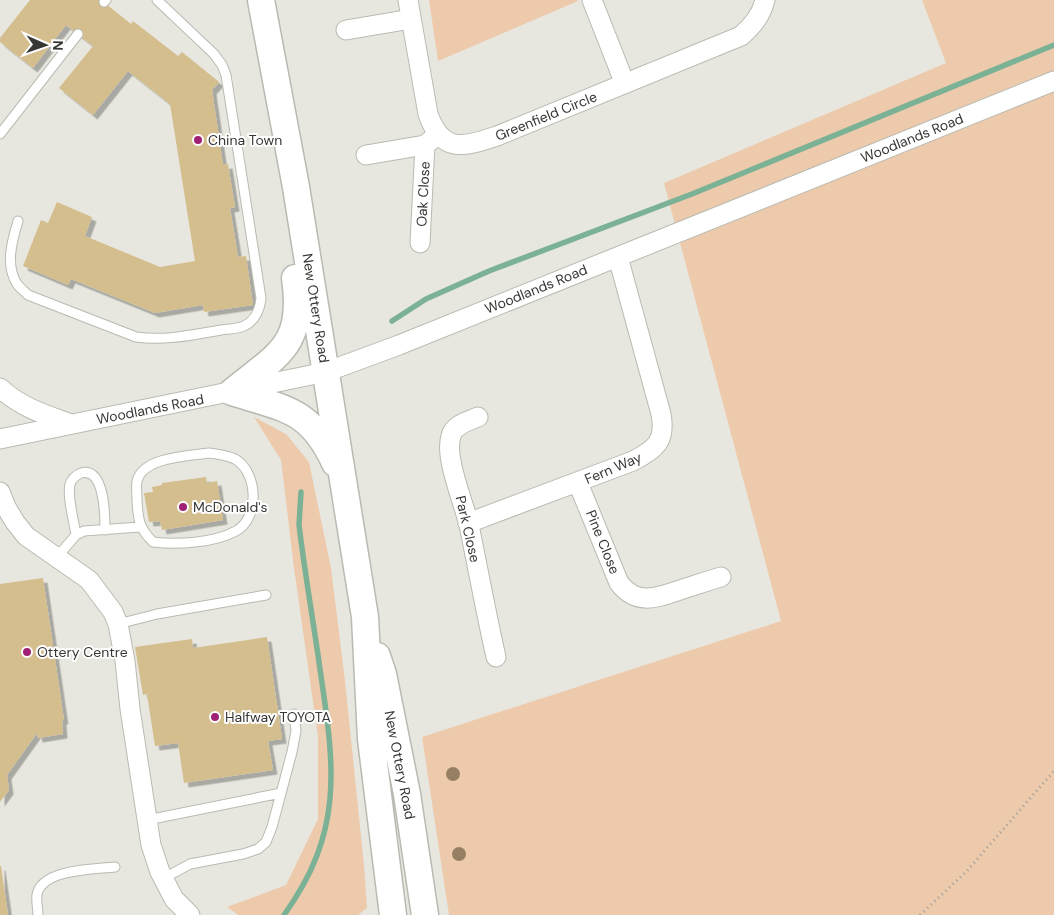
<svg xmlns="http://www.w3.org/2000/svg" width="1054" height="915" viewBox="0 0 1054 915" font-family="'DM Sans',sans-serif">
	<defs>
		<filter id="shadow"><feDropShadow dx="4.5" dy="4.5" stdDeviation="0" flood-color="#0004"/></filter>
	</defs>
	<rect width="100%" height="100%" fill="#e7e7df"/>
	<path fill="#eecaad" d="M429,0H577L578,1L438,61Z
		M922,0H1054V915H449L422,737L781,621L664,183L946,63Z
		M254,417L286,434L309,462L331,568L345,681L364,865L367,908L358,915H238L227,907L286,885L318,819V737L294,568L281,460Z"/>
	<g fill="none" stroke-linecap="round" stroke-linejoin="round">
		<path stroke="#7bb195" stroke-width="5.5" d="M392,321L426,299L489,271L692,194L1054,45
			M284,915C343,833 335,770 321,676C314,625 305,575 299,525L301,492"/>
	</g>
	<path fill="#d5be8e" filter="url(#shadow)" d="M30,0H101L131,24L133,21L178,56L182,52L219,82L212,90L223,165L228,164L235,207L230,208L238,257L246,256L253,305L204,312L203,305L155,313L71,279L68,285L23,266L41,220L48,223L57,202L92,217L85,236L160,267L195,261L170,104L128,71L93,115L59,88L93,46L66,25L33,68L0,42V38Z
		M206,477L207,483L217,481L223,520L162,530L160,521L149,522L144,493L153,492L152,487L162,485V483Z
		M43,578L64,720H62L63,734L38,738L37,733L7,775L9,790L0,802V584Z
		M267,637L282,739L268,741L273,770L184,783L178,743L155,746L147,694L143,695L135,647L192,639L193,648Z
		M0,866H1L8,915H0Z"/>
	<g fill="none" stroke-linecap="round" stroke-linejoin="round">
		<g stroke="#b9bab1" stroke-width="11">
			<path id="service" d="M104,2L106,0
				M0,134L78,34
				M18,221C12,241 5,265 17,284C20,288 25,292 28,295L136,337C165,341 192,335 221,330C228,329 237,329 244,326C255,321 260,309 261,298L226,75L222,65L214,54L157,0
				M209,453C217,454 227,455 235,459C258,472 260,518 236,531C214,543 177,545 153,542C139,528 138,520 137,500C137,494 136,487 137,481C143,457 188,456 209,453Z
				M76,535C74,521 67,497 70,484C72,479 76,475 81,473C105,466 105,517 105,530
				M57,557L76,535L84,531L140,527
				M118,624L157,614L266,595
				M147,820L281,793
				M164,878L190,864L243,854L258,849L266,842L272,827L292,752L296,731L294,714
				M38,915C38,909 36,901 37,895C41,869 95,869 115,867"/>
		</g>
		<g stroke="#b9bab1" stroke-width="21">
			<path id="minor" d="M408,0L428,114C442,154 463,147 497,136L741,36C753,25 761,16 765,0
				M592,0L625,84
				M346,30L411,19
				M366,155L425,145L435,137
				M420,243L425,145
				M0,388C20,407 46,415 71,424
				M478,417C469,421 454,424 451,436C444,457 464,503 469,525C478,569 486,613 496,657
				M0,439L326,372L399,345L1054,81
				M578,483L619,583C637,606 656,598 680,590C693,586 707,581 721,577
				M0,492L6,507L15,522L26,536L89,580L113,612L118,624L125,661L130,709L151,845L160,872L174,899L190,915
				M468,523L633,461C656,449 666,441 661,414L618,257"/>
		</g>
		<g stroke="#b9bab1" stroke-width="29">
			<path id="secondary" d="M261,0L296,187L365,617L371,739L393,915
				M232,392C278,354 305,346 295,278
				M232,392C284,409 310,408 335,463
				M377,656L383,674L407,794L425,915"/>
		</g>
		<path stroke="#9d9d97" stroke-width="3" stroke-dasharray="1 4" stroke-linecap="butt" d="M920,915L966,872L1054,771"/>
		<use href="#service" stroke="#fff" stroke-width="9"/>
		<use href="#minor" stroke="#fff" stroke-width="19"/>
		<use href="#secondary" stroke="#fff" stroke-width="26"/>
	</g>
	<g fill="#968064">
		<circle cx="453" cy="774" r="7"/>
		<circle cx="459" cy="854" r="7"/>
	</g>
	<g fill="#9f2074" stroke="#fff" stroke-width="2">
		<circle cx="198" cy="140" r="5"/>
		<circle cx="183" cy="507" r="5"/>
		<circle cx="27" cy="652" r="5"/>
		<circle cx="215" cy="717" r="5"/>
	</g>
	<g text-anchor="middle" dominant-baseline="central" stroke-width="4" stroke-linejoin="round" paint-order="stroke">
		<g font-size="14" fill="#373734" stroke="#fff">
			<text transform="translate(546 116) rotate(-22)">Greenfield Circle</text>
			<text transform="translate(912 138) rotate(-22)">Woodlands Road</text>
			<text transform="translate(423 194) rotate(-87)">Oak Close</text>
			<text transform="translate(536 289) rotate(-22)">Woodlands Road</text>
			<text transform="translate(316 308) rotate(81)">New Ottery Road</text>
			<text transform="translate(150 409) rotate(-11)">Woodlands Road</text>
			<text transform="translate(613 468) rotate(-23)">Fern Way</text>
			<text transform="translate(468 529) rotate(77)">Park Close</text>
			<text transform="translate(603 542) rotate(68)">Pine Close</text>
			<text transform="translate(400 765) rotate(79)">New Ottery Road</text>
		</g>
		<g font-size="14" fill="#373734" stroke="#fff" text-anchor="start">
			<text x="208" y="140">China Town</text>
			<text x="193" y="507">McDonald's</text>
			<text x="37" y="652">Ottery Centre</text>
			<text x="225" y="717">Halfway TOYOTA</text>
		</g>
	</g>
	<g transform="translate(45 45) rotate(92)" stroke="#ffffff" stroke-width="4" paint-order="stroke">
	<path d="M0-4L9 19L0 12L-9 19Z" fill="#373734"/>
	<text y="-8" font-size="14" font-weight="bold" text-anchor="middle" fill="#373734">N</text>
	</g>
</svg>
